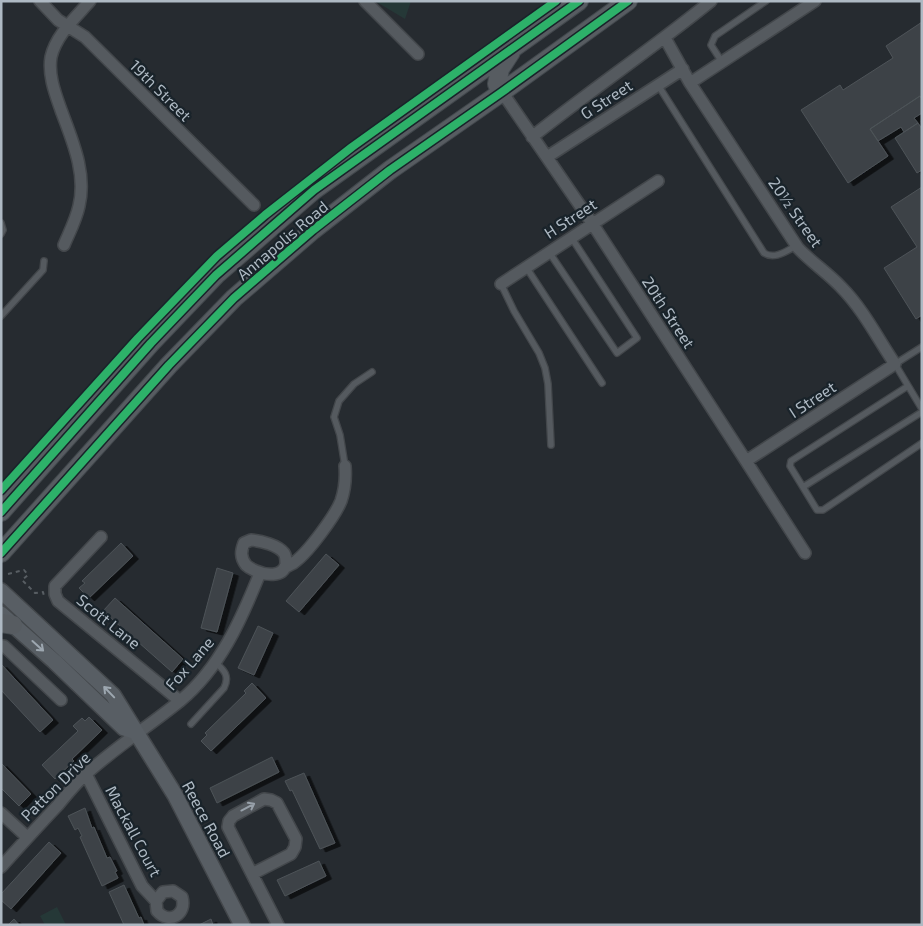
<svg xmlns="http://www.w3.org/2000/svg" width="923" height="926" viewBox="0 0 923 926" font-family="'Exo 2',sans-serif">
	<defs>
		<filter id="shadow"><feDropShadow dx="5.5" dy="3" stdDeviation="0" flood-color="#0009"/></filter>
	</defs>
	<rect width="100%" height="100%" fill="#262b30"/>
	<path fill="#253837" d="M375,1H411L405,19Z
		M57,907L66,925H45L40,916Z"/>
	<path fill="#3e4347" stroke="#4d5358" filter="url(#shadow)" d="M922,22V99L920,96L870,129L888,156L848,183L801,110L840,85L843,90L893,58L886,46Z
		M920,96L922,99V113L914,118L918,123L904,132L901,127L878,141L870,129Z
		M918,123L922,129V170L917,173L895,138Z
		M922,187V315L916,319L884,268L917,247L891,207Z
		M121,543L133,556L89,598L79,588L85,583L82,581Z
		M326,554L339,565L299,612L286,601Z
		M217,568L233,573L217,632L201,628Z
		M115,598L183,659L172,672L103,611Z
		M258,626L273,633L254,675L238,668Z
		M1,664L53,720L40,732L1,690Z
		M252,683L266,698L211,751L201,741L207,735L205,733L246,693L244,691Z
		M89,717L102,730L72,759L74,761L55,779L42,765L78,731L73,726L82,718L85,721Z
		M272,757L279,772L217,803L210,788Z
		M1,763L31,794L19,806L1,788Z
		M304,773L335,843L320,849L292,790L290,791L285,781Z
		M85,808L92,828L94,827L107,858L110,857L117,871L115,872L118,878L102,886L80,837L82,836L78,828L75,830L68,816Z
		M49,842L61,853L11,909L1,900V894Z
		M319,861L326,876L285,896L277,880Z
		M124,885L139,918L141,917L144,925H124L109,892Z
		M14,919L19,925H8Z
		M211,919L213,925H199Z"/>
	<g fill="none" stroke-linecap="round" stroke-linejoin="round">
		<g stroke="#43474b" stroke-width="8">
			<path id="service" d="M722,62L711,45L715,36L766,1
				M658,85L764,253C775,260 786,251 796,246
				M1,223L3,230L1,234
				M549,252L617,353L637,338L571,237
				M526,267L602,383
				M501,284L514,311L539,353L545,368L548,384L551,445
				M1,316L43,270L44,261
				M922,347L895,364L922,409
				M908,386L791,461L790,466L817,510H823L922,443
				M345,466L340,435L334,417L339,401L354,384L372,372
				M803,487L922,412
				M191,724L224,688C230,676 224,670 216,663"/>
		</g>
		<g stroke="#43474b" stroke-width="14">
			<path id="minor" d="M40,1L58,20L85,37L254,205
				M365,1L418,54
				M665,38L690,83L798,248C811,262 828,273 841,287C863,309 878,339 895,364L746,461
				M690,83L815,1
				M502,92L592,223L746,461L805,553
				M532,137C591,90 653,48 711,1
				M547,157L683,69
				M64,245C69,233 76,220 79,206C87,173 72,140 61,110C55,93 48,75 51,57C56,35 76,17 90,1
				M501,284L658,181
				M101,537L55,586V594L58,601L180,701
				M251,540C261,541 278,545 284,553C286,556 286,561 286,564C283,578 265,575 256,571C252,569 249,568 246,565C240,557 241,551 244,543Z
				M286,567C289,565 293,564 296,561C309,551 335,516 341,501C345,489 346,478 345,466
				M1,646H4L61,700
				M86,774L142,886L156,901L157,911C169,925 187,915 182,897L173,891L163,892L156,901
				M1,813L27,837
				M1,867C20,846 39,825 58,805C67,794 76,783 86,774C116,747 149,726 180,701C220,668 241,620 260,573
				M252,874L291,854L295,847L296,839L277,803L271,800L264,799L233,816L229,821L228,827L278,925"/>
		</g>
		<g stroke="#43474b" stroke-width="18">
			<path id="secondary" d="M1,591L113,695L175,795L242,925
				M1,614L54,661L124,728L136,732"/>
		</g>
		<g stroke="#42484d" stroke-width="20">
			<path id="primary" d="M502,92L497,84L500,69L511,52
				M1,512L151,343L216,275L314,190L579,1
				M1,553L169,365L234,298L313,230L390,170L502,92L628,1
				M1,623L13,625"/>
		</g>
		<path stroke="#585e63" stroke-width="2" stroke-dasharray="4 4" stroke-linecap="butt" d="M8,574L24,570L28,575L22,580L35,593L43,592L44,596"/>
		<use href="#service" stroke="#555a5f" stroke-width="5.5"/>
		<use href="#minor" stroke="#555a5f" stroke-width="11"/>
		<use href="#secondary" stroke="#585e64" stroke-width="15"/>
		<use href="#primary" stroke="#575c61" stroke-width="18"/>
		<g stroke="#19232a" stroke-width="11">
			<path id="cycleway" d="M1,490L138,338L217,256L265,215L352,147L556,1
				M1,512L151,343L216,275L314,190L579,1
				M1,553L169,365L234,298L313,230L390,170L502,92L628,1"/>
		</g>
		<use href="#cycleway" stroke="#2db169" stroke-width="8"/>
	</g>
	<defs><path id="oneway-shaft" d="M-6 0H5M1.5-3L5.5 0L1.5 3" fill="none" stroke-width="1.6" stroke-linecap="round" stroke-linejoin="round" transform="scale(1.25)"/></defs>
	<g stroke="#9da7b0">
		<use href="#oneway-shaft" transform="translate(38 646) rotate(42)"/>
		<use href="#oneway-shaft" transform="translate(109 692) rotate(-134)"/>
	</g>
	<use stroke="#98a1aa" href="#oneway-shaft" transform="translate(248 807) rotate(-28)"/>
	<g text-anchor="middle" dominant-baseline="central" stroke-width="4.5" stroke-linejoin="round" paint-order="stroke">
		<g font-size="16" fill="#aeb9c3" stroke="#19232a">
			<text transform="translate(161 90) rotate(45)">19th Street</text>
			<text transform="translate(606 99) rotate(-33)">G Street</text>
			<text transform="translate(796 212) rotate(55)">20½ Street</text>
			<text transform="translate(570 218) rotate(-33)">H Street</text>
			<text transform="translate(282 240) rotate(-40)">Annapolis Road</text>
			<text transform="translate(669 312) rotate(57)">20th Street</text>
			<text transform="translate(812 399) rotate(-33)">I Street</text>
			<text transform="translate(109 621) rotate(39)">Scott Lane</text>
			<text transform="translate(189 663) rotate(-49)">Fox Lane</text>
			<text transform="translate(55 786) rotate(-45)">Patton Drive</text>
			<text transform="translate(207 819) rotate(62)">Reece Road</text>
			<text transform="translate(134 831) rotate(62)">Mackall Court</text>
		</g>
	</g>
	<rect width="923" height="926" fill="none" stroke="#aeb9c3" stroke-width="5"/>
</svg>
